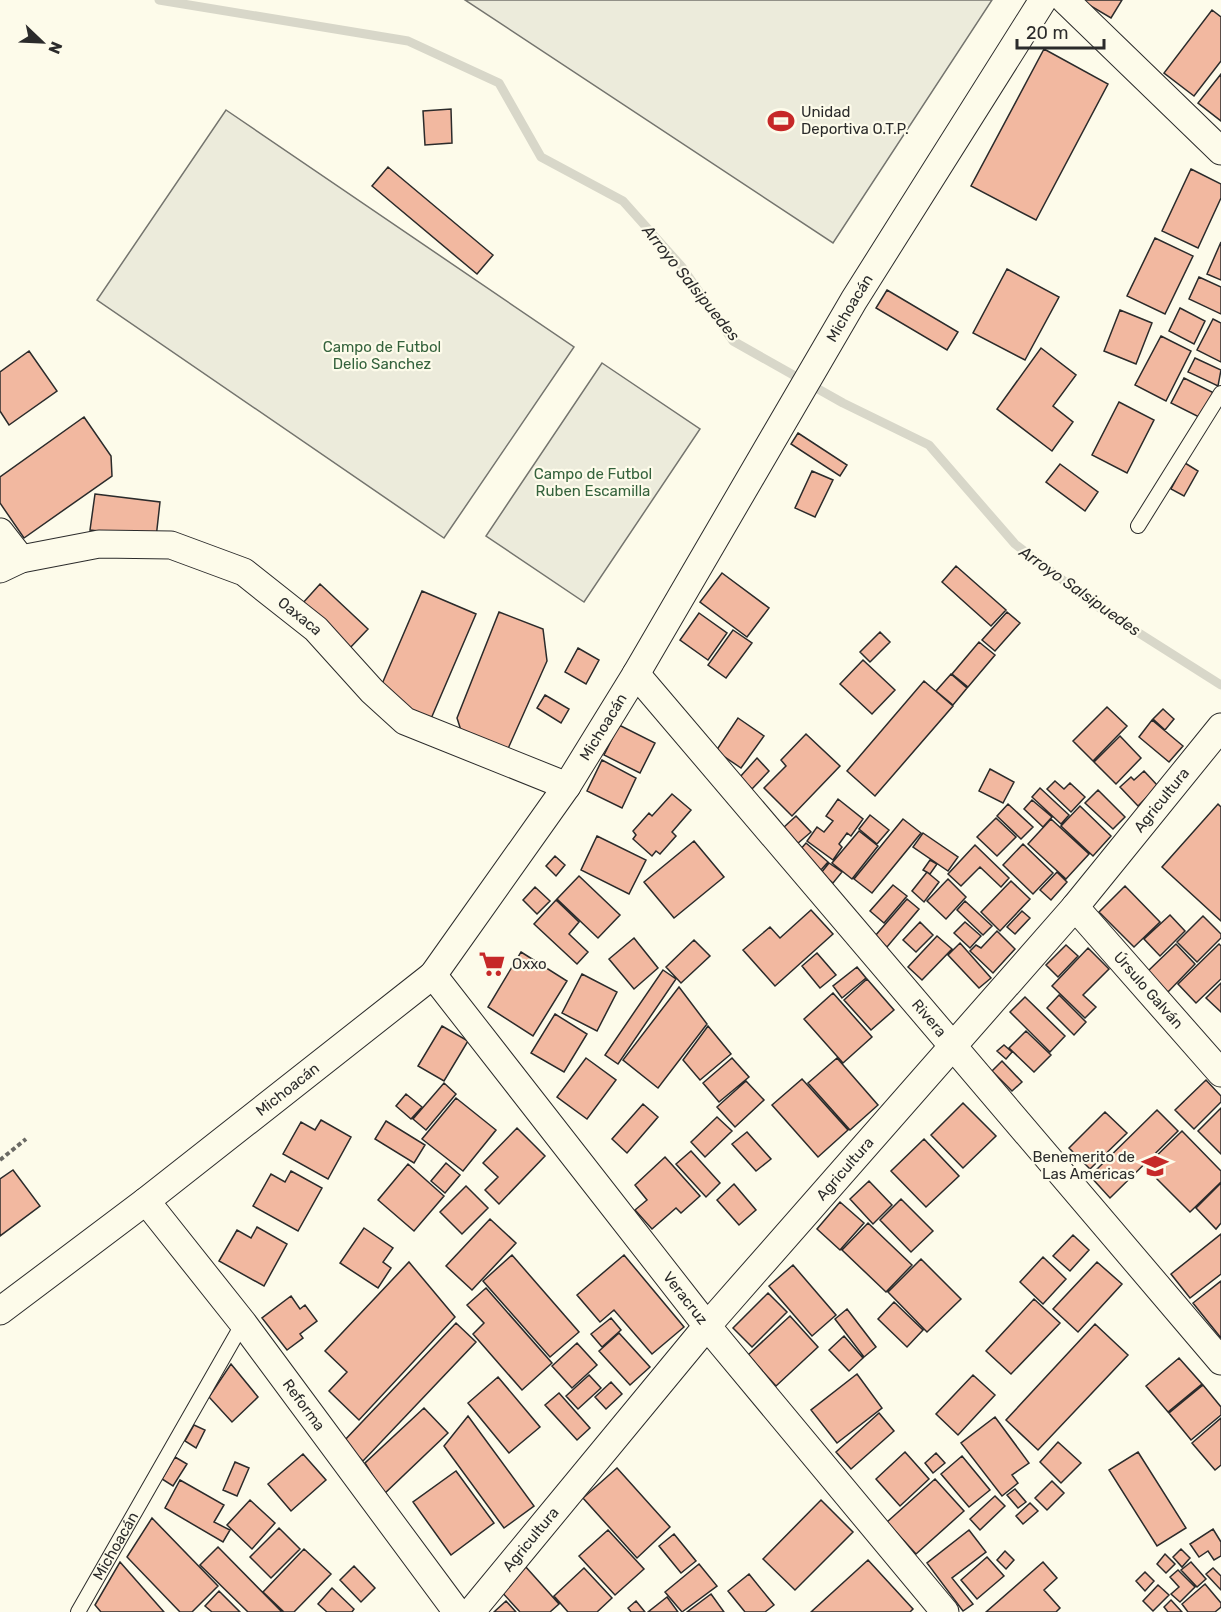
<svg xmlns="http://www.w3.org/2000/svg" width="1221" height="1612" viewBox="0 0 1221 1612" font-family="Rubik,sans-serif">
	<rect width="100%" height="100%" fill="#fdfbea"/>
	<path fill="#ecebdb" stroke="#74746e" stroke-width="1.5" d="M465,0H992L833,243Z
		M226,110L574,347L444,538L97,300Z
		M602,363L700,429L584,602L486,536Z"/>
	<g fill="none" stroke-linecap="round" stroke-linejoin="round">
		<path stroke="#d8d7c9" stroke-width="9" d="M159,0L408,41L499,83L541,157L623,201L682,267L733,341L843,403L929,445L1015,544L1101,609L1221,685"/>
	</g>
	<path fill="#f2b8a0" stroke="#2b2b2b" stroke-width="1.5" d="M1085,0H1122L1111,18L1084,2Z
		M1212,10L1221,17V61L1194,96L1164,73Z
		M1044,49L1108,84L1036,220L971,186Z
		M1221,74V121L1198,103Z
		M451,109L452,143L425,145L423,111Z
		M388,167L493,255L477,274L372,186Z
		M1191,169L1221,184V198L1198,248L1162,231Z
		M1155,238L1193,256L1165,314L1127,296Z
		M1221,242V280L1207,274Z
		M1007,269L1059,297L1025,360L973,333Z
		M1199,277L1221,287V314L1189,299Z
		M887,290L958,332L947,350L876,308Z
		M1180,308L1205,321L1194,344L1169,331Z
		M1120,310L1152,323L1136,364L1104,351Z
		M1213,319L1221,323V362L1197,350Z
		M1161,336L1191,351L1166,401L1135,385Z
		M1041,348L1076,375L1053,406L1073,422L1052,451L997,409Z
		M29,351L57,391L9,425L0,411V372Z
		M1195,358L1221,370L1218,386L1188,372Z
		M1184,378L1216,394L1203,419L1171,403Z
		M1119,402L1154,420L1127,473L1092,455Z
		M84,417L111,456L112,476L24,538L0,503V477Z
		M798,433L847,465L840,476L791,444Z
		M1185,463L1198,471L1184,496L1171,489Z
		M1060,464L1098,492L1085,511L1046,482Z
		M812,471L833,480L815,517L795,508Z
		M95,494L160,502L156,538L90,530Z
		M956,566L1006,610L991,626L942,582Z
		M722,573L769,608L747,637L700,602Z
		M320,584L368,629L349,649L302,604Z
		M422,591L476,614L427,728L382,684Z
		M499,612L543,629L547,661L503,760L465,743L457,718Z
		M1007,612L1020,623L995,651L982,640Z
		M699,613L727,633L708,660L680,640Z
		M733,630L752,643L726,678L708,665Z
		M880,632L890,642L870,662L860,652Z
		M979,642L995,655L968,687L952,674Z
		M578,648L599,660L586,684L565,672Z
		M863,660L895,690L872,714L840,684Z
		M951,674L967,688L953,705L936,691Z
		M924,681L953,706L875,796L847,771Z
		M545,695L569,709L561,723L537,708Z
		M1107,707L1127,726L1093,761L1073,741Z
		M1163,709L1174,719L1165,730L1153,719Z
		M738,718L764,736L741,768L716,751Z
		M1152,720L1183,746L1169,762L1139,737Z
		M619,725L655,743L640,773L604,755Z
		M806,734L840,766L792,816L764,788L786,766L781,760Z
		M1120,736L1141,758L1116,784L1094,762Z
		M757,758L769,771L752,789L740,777Z
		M602,760L636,778L622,808L587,791Z
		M990,769L1014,782L1003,803L979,791Z
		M1144,771L1158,786L1138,806L1120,787L1131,777L1134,780Z
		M1055,781L1064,789L1070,783L1085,797L1071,812L1047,789Z
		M1040,788L1069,815L1061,824L1032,797Z
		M1098,790L1125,817L1113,829L1085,803Z
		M672,794L691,810L672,832L676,836L660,854L656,851L652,856L633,839L636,835L633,831L649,813L652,816Z
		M838,799L863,819L851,836L847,833L839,844L842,847L833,860L807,841L817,827L824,832L833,821L826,816Z
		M1032,800L1052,817L1043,827L1024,809Z
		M1008,804L1033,827L1021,839L997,816Z
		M1218,804L1221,807V921L1162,867Z
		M1080,806L1111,836L1093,856L1061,826Z
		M870,815L889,830L877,844L859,829Z
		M796,816L811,832L797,844L783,828Z
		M996,818L1016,837L997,856L977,837Z
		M903,819L921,833L872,893L854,879Z
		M1051,819L1089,854L1066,879L1028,844Z
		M859,831L878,846L852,879L832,863Z
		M923,833L958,857L948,871L913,847Z
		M597,836L646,860L629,894L581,870Z
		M694,841L724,877L674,918L644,882Z
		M806,843L828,862L821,870L799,851Z
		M1023,844L1053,873L1033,894L1003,865Z
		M975,845L1009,878L1001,887L980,867L961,886L948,874Z
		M555,856L565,865L556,876L546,866Z
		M930,860L937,864L930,874L923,870Z
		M829,863L842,872L833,883L821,873Z
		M927,872L939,882L924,902L912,891Z
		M1057,872L1067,882L1051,900L1040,890Z
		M579,876L620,915L598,938L557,899Z
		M948,879L966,897L946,919L927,901Z
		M1011,881L1030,899L1000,931L981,912Z
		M893,885L907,896L884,923L870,911Z
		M1125,886L1160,922L1134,947L1099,912Z
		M535,887L550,901L537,914L523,900Z
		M907,899L919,909L887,947L875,936Z
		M556,900L579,922L569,934L588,952L577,964L534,924Z
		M965,901L992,926L983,935L957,910Z
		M811,910L833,934L775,986L743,950L770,927L780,938Z
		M1022,911L1030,918L1015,934L1007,927Z
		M1170,915L1185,931L1160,956L1144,939Z
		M1203,916L1221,934V938L1197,962L1177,942Z
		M920,922L933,935L916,952L903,940Z
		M965,922L981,936L970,948L954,933Z
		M997,931L1015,949L993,973L970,951L976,945L981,948Z
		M937,936L952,949L922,980L908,967Z
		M634,938L658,968L634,989L609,959Z
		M694,940L710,956L681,983L666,967Z
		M960,943L991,978L979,988L948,955Z
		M1176,944L1195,964L1167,993L1147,972Z
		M1219,944L1221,946V979L1196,1003L1178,984Z
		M1066,945L1078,956L1058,977L1046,965Z
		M1088,948L1109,969L1083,995L1096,1007L1085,1018L1052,986Z
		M521,952L567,981L533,1036L488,1007Z
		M817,953L836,975L820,988L802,966Z
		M857,967L866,978L842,998L833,986Z
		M663,970L676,979L618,1064L605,1055Z
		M582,974L617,992L597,1031L562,1013Z
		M867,979L894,1010L871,1030L844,1000Z
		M1221,983V1012L1206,998Z
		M679,987L707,1024L658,1088L623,1060Z
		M833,993L872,1037L843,1063L804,1019Z
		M1059,995L1086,1022L1074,1035L1047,1008Z
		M1025,997L1065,1036L1050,1052L1010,1012Z
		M555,1014L587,1034L564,1072L531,1053Z
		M442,1026L468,1041L444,1081L418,1066Z
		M708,1026L731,1054L700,1080L683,1060Z
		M1026,1031L1051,1055L1034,1072L1009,1048Z
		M1004,1045L1012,1052L1006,1059L997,1051Z
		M586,1058L616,1080L587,1119L557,1097Z
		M732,1058L749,1077L719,1102L703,1083Z
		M837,1058L878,1105L850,1130L808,1083Z
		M1002,1061L1022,1082L1012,1091L992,1071Z
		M802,1079L848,1130L818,1157L772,1105Z
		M1206,1080L1221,1096V1102L1194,1129L1175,1110Z
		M746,1081L764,1100L735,1127L717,1107Z
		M444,1083L456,1094L426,1130L413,1119Z
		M406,1094L422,1107L411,1119L396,1106Z
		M456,1098L496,1130L463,1171L422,1139Z
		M963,1103L996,1136L963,1168L931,1135Z
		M643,1104L658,1117L627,1153L612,1139Z
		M1221,1108V1154L1198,1131Z
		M1157,1110L1178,1131L1110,1198L1090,1176Z
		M1105,1112L1127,1133L1090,1169L1069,1148Z
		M717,1117L732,1131L705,1157L691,1142Z
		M321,1120L351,1137L328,1179L283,1154L301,1122L315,1130Z
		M386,1121L425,1145L414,1163L375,1139Z
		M517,1128L545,1156L499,1204L485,1190L498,1177L483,1163Z
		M1182,1131L1221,1171V1182L1190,1212L1145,1167Z
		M747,1132L771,1159L756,1171L732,1144Z
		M924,1139L959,1176L926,1207L891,1171Z
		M691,1151L720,1183L706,1197L676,1164Z
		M665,1157L700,1196L681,1213L676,1208L652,1229L635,1210L647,1200L635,1185Z
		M446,1163L460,1175L445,1193L431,1181Z
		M408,1164L444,1196L414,1231L378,1200Z
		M13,1170L40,1206L0,1236V1179Z
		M291,1171L322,1188L298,1231L253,1206L271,1174L285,1182Z
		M869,1181L892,1205L873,1224L850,1199Z
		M1221,1183V1223L1216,1229L1196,1208Z
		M734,1184L756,1210L739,1225L717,1200Z
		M466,1186L488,1208L462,1234L440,1212Z
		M901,1199L933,1231L911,1252L880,1220Z
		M840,1202L864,1223L840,1250L817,1229Z
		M490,1219L516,1243L472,1290L446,1266Z
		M868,1223L912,1265L886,1292L842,1250Z
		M257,1227L287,1244L264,1286L219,1261L237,1230L251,1238Z
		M364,1228L393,1248L383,1262L391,1268L378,1288L340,1263Z
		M1221,1234V1274L1190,1298L1171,1274Z
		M1073,1235L1089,1250L1070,1271L1053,1256Z
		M512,1255L579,1332L550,1357L483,1281Z
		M624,1255L684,1327L652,1354L614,1310L600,1322L577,1295Z
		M1043,1257L1066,1279L1043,1304L1020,1282Z
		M921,1259L961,1299L927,1332L888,1292Z
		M409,1262L455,1317L359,1420L329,1391L347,1372L325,1351Z
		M1097,1262L1122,1284L1078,1332L1053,1309Z
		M793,1265L836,1315L812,1336L769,1286Z
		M1221,1281V1338L1193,1303Z
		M486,1288L552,1363L522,1390L473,1334L484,1323L467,1305Z
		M768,1293L787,1312L752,1347L733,1328Z
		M291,1296L300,1309L305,1305L317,1321L300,1334L303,1338L287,1350L262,1318Z
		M1034,1299L1060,1323L1011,1374L986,1351Z
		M894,1302L923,1330L907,1347L878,1319Z
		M847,1309L876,1347L864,1357L835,1319Z
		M790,1316L818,1347L776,1386L748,1355Z
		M611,1318L621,1330L602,1347L591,1334Z
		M456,1323L476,1342L363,1461L343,1442Z
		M1095,1324L1128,1355L1038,1450L1006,1420Z
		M619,1333L650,1367L630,1385L599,1351Z
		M844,1336L863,1358L849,1371L829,1350Z
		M577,1343L597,1365L572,1388L552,1366Z
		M1179,1358L1202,1384L1168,1412L1146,1386Z
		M231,1364L258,1397L232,1422L209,1397Z
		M857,1374L882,1408L837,1443L811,1410Z
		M589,1375L601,1388L578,1409L566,1396Z
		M973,1375L995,1395L958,1435L936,1414Z
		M498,1377L540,1427L509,1453L468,1403Z
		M611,1382L622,1394L606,1409L595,1397Z
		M1203,1385L1221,1407V1415L1191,1440L1169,1413Z
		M559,1393L590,1428L577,1440L545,1405Z
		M424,1408L448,1433L384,1494L365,1463Z
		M879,1413L894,1431L851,1469L836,1452Z
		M468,1416L534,1506L504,1528L444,1446Z
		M995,1417L1029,1463L1012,1475L1018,1483L1002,1496L961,1443Z
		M1221,1418V1465L1215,1470L1192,1443Z
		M194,1425L205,1430L196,1448L185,1441Z
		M1058,1442L1081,1463L1061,1483L1040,1462Z
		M905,1452L929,1479L900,1506L876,1479Z
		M1138,1452L1186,1528L1157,1546L1109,1470Z
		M936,1453L945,1463L933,1473L925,1463Z
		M303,1454L326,1480L291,1511L268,1484Z
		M962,1456L990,1490L969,1507L941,1474Z
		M175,1457L187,1464L173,1486L162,1479Z
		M235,1462L249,1468L237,1496L223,1490Z
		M617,1468L670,1527L637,1558L583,1498Z
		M456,1471L494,1523L451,1555L413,1502Z
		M935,1479L964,1511L916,1554L887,1522Z
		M180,1480L224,1505L214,1522L230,1530L223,1542L165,1508Z
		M1052,1481L1064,1493L1047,1510L1035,1498Z
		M1015,1489L1026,1502L1018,1508L1007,1495Z
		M995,1496L1005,1506L980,1530L970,1519Z
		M250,1500L275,1523L252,1549L227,1525Z
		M821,1500L853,1532L795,1590L763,1559Z
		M1030,1503L1038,1511L1023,1524L1016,1516Z
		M152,1518L218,1586L192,1612H180L127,1557Z
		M279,1528L300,1549L271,1578L250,1557Z
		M1213,1529L1221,1542V1556L1214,1560L1208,1551L1199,1557L1190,1544Z
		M608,1530L644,1569L615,1595L579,1556Z
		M969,1530L986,1552L952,1578L973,1604L963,1611L927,1563Z
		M674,1534L696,1561L681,1573L659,1546Z
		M218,1547L282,1612H248L200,1565Z
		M304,1549L331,1574L294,1612H284L263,1592Z
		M1181,1549L1190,1558L1182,1567L1173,1557Z
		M1005,1551L1014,1560L1006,1569L997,1560Z
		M1165,1554L1175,1564L1166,1573L1157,1564Z
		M987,1557L1004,1576L977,1599L961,1580Z
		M868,1560L913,1609L910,1612H811Z
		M120,1562L164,1612H101L95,1605Z
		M1043,1562L1057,1578L1044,1590L1060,1608L1056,1612H986Z
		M1191,1562L1206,1579L1197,1587L1181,1570Z
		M699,1564L717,1586L682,1612L665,1592Z
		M354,1566L375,1588L361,1602L340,1580Z
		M525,1566L559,1604L550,1612H520L500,1590Z
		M584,1568L612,1598L597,1612H568L554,1596Z
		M1213,1568L1221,1576V1590L1206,1574Z
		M1178,1570L1195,1587L1180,1602L1171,1594L1179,1587L1170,1577Z
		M1145,1572L1154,1581L1145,1591L1136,1581Z
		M749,1574L774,1605L765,1612H745L728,1591Z
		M1205,1584L1221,1603V1607L1215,1612H1188L1182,1604Z
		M1158,1585L1169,1595L1153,1611L1143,1601Z
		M332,1588L354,1609L352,1612H327L318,1604Z
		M219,1591L240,1612H212L205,1606Z
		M711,1594L724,1612H687Z
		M667,1597L678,1612H648Z
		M1171,1600L1182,1612H1168L1164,1607Z
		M506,1601L516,1612H494Z
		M636,1601L645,1612H631L628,1608Z"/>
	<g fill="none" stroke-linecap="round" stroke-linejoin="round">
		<g stroke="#2b2b2b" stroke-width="16">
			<g id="lane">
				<path d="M1138,526L1221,393"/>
				<path id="s1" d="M78,1612L243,1323"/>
			</g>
		</g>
		<g stroke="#2b2b2b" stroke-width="29">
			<g id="street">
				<path d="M1065,0L1221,151"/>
				<path d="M0,532L21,559"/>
				<path id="s2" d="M0,569L21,559L99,544L171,545L244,572L316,629L372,691L405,721L567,786"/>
				<path id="s3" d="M636,674L1221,1361"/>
				<path id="s4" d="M1075,907L1221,1073"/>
				<path id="s5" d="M433,975L707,1326L945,1612"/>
				<path id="s6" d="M146,1201L243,1323L457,1612"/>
				<path id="s7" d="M0,1311L146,1201L433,975L567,786L636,674L854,300L1043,0"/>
				<path id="s8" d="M471,1612L707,1326L1075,907L1221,727"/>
			</g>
		</g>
		<path stroke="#6a6964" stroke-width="4" stroke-dasharray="4.5 3" stroke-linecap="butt" d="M0,1160L26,1139"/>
		<use href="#lane" stroke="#fdfbea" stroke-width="14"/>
		<use href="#street" stroke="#fdfbea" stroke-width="27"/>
	</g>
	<defs>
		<g id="stadium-bare" transform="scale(2.07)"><path d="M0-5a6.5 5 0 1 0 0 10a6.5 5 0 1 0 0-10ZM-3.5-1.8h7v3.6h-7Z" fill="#c62828" stroke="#fdfbea" stroke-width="2.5" paint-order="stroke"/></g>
		<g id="supermarket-bare" transform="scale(2.07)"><path d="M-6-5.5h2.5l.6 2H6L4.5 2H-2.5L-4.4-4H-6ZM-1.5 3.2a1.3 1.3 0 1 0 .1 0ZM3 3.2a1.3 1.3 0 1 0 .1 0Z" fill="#c62828" stroke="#fdfbea" stroke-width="2.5" paint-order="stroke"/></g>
		<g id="school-bare" transform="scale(2.07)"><path d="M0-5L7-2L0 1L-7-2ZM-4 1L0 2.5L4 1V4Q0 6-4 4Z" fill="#c62828" stroke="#fdfbea" stroke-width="2.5" paint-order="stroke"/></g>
	</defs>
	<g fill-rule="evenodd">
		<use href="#stadium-bare" x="781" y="121"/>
		<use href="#supermarket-bare" x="492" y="964"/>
		<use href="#school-bare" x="1155" y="1166"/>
	</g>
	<g text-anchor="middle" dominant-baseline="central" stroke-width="4.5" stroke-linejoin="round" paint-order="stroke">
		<g font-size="15" fill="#2b2b2b" stroke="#fdfbea" text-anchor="start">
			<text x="801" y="112">Unidad<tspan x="801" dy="17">Deportiva O.T.P.</tspan></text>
			<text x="512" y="964">Oxxo</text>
			<text x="1135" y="1157" text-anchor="end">Benemerito de<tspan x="1135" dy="17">Las Americas</tspan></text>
		</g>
		<g font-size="15" fill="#2b2b2b" stroke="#fdfbea">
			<text stroke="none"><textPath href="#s7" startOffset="1335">Michoacán</textPath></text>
			<text stroke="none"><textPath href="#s2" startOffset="324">Oaxaca</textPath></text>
			<text stroke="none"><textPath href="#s7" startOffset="849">Michoacán</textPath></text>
			<text stroke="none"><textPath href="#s8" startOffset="1066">Agricultura</textPath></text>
			<text stroke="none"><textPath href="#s4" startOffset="111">Úrsulo Galván</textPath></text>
			<text stroke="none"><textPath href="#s3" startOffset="452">Rivera</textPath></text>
			<text stroke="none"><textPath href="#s7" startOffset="363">Michoacán</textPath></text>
			<text stroke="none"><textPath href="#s8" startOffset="580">Agricultura</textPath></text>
			<text stroke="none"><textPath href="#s5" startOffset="410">Veracruz</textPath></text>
			<text stroke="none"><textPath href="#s6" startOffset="258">Reforma</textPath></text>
			<text stroke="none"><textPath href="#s8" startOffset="94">Agricultura</textPath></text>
			<text stroke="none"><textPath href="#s1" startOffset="76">Michoacán</textPath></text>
		</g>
		<g font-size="15" fill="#34623c" stroke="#fdfbea">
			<text x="382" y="347">Campo de Futbol<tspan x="382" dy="17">Delio Sanchez</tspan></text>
			<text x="593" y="474">Campo de Futbol<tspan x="593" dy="17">Ruben Escamilla</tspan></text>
		</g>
		<g font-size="16" font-style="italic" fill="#2b2b2b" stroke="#fdfbea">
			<text transform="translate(691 283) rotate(51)">Arroyo Salsipuedes</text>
			<text transform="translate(1080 591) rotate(35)">Arroyo Salsipuedes</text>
		</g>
	</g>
	<g transform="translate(42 42) rotate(113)" stroke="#fdfbea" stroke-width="4.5" paint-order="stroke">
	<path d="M0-4.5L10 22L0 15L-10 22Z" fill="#2b2b2b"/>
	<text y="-9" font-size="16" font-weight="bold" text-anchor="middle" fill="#2b2b2b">N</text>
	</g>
	<path d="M1017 39v9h87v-9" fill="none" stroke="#2b2b2b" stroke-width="3"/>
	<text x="1026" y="39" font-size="18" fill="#2b2b2b" stroke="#fdfbea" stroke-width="4.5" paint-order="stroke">20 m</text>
</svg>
